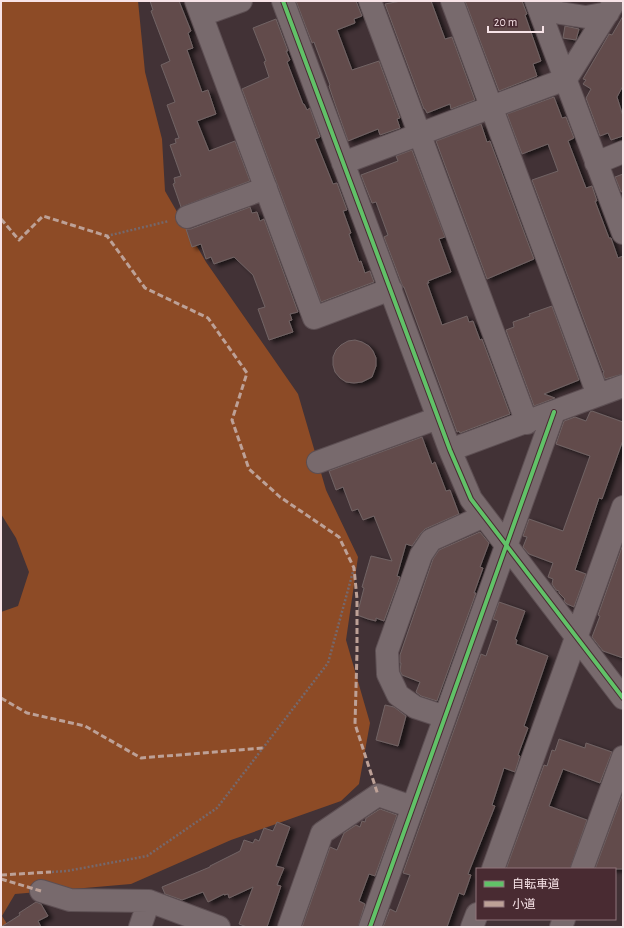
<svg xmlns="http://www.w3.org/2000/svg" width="624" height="928" viewBox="0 0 624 928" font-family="'Alegreya Sans','Noto Sans JP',sans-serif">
	<defs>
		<filter id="shadow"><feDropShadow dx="4.5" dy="2.5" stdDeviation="2" flood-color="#0009"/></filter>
	</defs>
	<rect width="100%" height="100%" fill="#423236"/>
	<path fill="#8d4b26" d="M1,1H138L145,72L162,139L165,191L206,262L298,394L326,490L358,557L346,640L370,723L359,784L341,801L231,840L131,884L15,894L2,916L9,927H1V612L18,606L29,572L16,538L1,514Z"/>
	<path fill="#624c4c" stroke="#716364" filter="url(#shadow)" d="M150,1H179L191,31L188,33L193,48L187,50L202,92L208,90L216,114L197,121L209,151L235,141L250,181L181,207L173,184L175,183L174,178L181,176L170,145L176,143L175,139L179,138L167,105L175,102L161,65L170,61L151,11L153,10Z
		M296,1H356L362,16L354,19L355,23L337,30L352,70L379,61L400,118L397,119L400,128L380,135L378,129L348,141L333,98L329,86L330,85L314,42L312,43Z
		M401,1H431L445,39L452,37L475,100L451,109L450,104L427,113L425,109H424L385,4Z
		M465,1H522L527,14L525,15L541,61L533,64L537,76L499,91Z
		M623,16V86L617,97L623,116V136L611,140L608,133L600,136L586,98L591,89L583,84L586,80L583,79L608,36L609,34L612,35Z
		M276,19L288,51H286L290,60L287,62L303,104H304L307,110L310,108L320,137L315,139L333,184L337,183L347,210L343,211L351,233L349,234L359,262L361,261L365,273L370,271L374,282L321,302L242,89L269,77L264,62L266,61L253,28Z
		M565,26L579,29L576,40L563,38Z
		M554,97L562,118L566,117L574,138L568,141L586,188L592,186L597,201H595L609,238H611L618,258L623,256V374L605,379L603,374L604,371H603L532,180L558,171L548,144L522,154L507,114Z
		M481,124L487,142L490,141L534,259L487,279L436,141Z
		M412,150L445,237L439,239L451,272L428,281L429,283H427L442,325L467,316L469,322L473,321L480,340L482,339L510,414L460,433L459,431L457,432L404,287H403L401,282L384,237L388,235L376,202L372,203L361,175L398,161L396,156Z
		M623,174V191L621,192L615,177Z
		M250,207L252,213L257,212L260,221L264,219L298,312L290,314L292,320L289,321L293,332L269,340L258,309L265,307L253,275L234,257L214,264L211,257L206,259L201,244L192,247L186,229H191Z
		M552,306L579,380L544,394L555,398L534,406L506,330L514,327L513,322L530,316L529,314Z
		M355,340L362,342L369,346L373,351L376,358V366L372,377L362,382L354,383L346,382L340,378L335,372L333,365V357L336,350L341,345L348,341Z
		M592,411L623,422V440L602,499L599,498L575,570L586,574L574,607L567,604L564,601L565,599L559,593V591L556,590L552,584L553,579L548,577L553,563L529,554L523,547L527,537L523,536L529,519L563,531L590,456L556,444L564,421L575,417L586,421L590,412Z
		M422,437L432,464L435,462L446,491L450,490L459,514L425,529L421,533L412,546L406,544L397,576L400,577L384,621L376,618V621L368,619L357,615L364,588L362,587L371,556L392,561L374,516L363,520L358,509L352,511L343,487L336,490L329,471Z
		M480,532L489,543L480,567L483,568L474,593H476L437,701L421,696L416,692L420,682L402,675L400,671L401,663H400V655L433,559L439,550Z
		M623,544V658L603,651L592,637L600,616L598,615Z
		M499,602L525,611L515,639L517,640L516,644L548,656L524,726L528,728L518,755L520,756L515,772L504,768L492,805L495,806L468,874L471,875L464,895L459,893L447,927H383L390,909L396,912L410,875L403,873L481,654L486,656L498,621L493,619Z
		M385,705L394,707L406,716L398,746L376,740Z
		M559,739L585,748L586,743L612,752L600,783L563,769L549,806L587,820L570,869H506L544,765L547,766L552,750L555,751Z
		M623,793V869H595Z
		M380,809L397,815L375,876L369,874L359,901L365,904L358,927H302L330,847L337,850L344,833L356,825L360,827L362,821L365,822L366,818Z
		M277,822L290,827L276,866L284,868L277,885L281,886L267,927H247L239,924L253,887L229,898L228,894L224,895V894L208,902L203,892L182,900L165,894L162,887L210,867V866L240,851L244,840L253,843L255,839L259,841L264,828L273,831Z
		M36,902L41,904L48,916L38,921L41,927H1L20,915L19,913Z"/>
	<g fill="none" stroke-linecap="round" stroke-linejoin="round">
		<g stroke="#5d4f53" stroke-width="24">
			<path id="minor" d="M196,1L314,318L391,289
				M283,1L450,450L471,499L623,698
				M370,1L527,423
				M452,1L598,395
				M536,1L623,233
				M538,5L560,13L586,17L608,13
				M202,15L241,1
				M343,163L566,79L615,1
				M596,163L623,152
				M187,217L266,188
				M450,450L623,386
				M318,462L438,418
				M445,717L415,707L398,695L388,674L387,651L421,555L431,540L484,516
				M493,869L623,507
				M582,869L623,757
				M41,891L70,900L149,901
				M140,927L149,901L219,927
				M289,927L322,833L378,795L412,807
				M370,927L554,412
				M472,927L477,914
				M561,927L564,919"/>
		</g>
		<path stroke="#75686c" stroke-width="2.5" stroke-dasharray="2 2" stroke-linecap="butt" d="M107,236L169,221
			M52,872L67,871L147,856L217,808L328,663L354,568"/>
		<use href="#minor" stroke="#786a6d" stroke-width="22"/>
		<path stroke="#bda197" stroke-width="3" stroke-dasharray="6 3" stroke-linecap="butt" d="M1,219L19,240L43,216L107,236L145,288L208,318L247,373L232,420L249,469L280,497L339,537L354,568L357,599V652L355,724L378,795
			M1,698L27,713L85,726L141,758L263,748
			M1,875L51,872
			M1,879L41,891"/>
		<g stroke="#492b32" stroke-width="6">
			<path id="cycleway" d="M283,1L450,450L471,499L623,698
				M370,927L554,412"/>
		</g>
		<use href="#cycleway" stroke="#61c268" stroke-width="4"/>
	</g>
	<rect width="624" height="928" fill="none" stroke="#f7e3e7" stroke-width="4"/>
	<rect x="476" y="868" width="140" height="52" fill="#492b32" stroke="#8f757a"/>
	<rect x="484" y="881" width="20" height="6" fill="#61c268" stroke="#8f757a"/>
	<text x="512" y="888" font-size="12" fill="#f7e3e7">自転車道</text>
	<rect x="484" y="901" width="20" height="6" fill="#bda197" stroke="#8f757a"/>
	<text x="512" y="908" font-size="12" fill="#f7e3e7">小道</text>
	<path d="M488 26v6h55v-6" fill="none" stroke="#f7e3e7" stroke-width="2"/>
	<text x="494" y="26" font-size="12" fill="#f7e3e7" stroke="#492b32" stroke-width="3" paint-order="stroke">20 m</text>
</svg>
